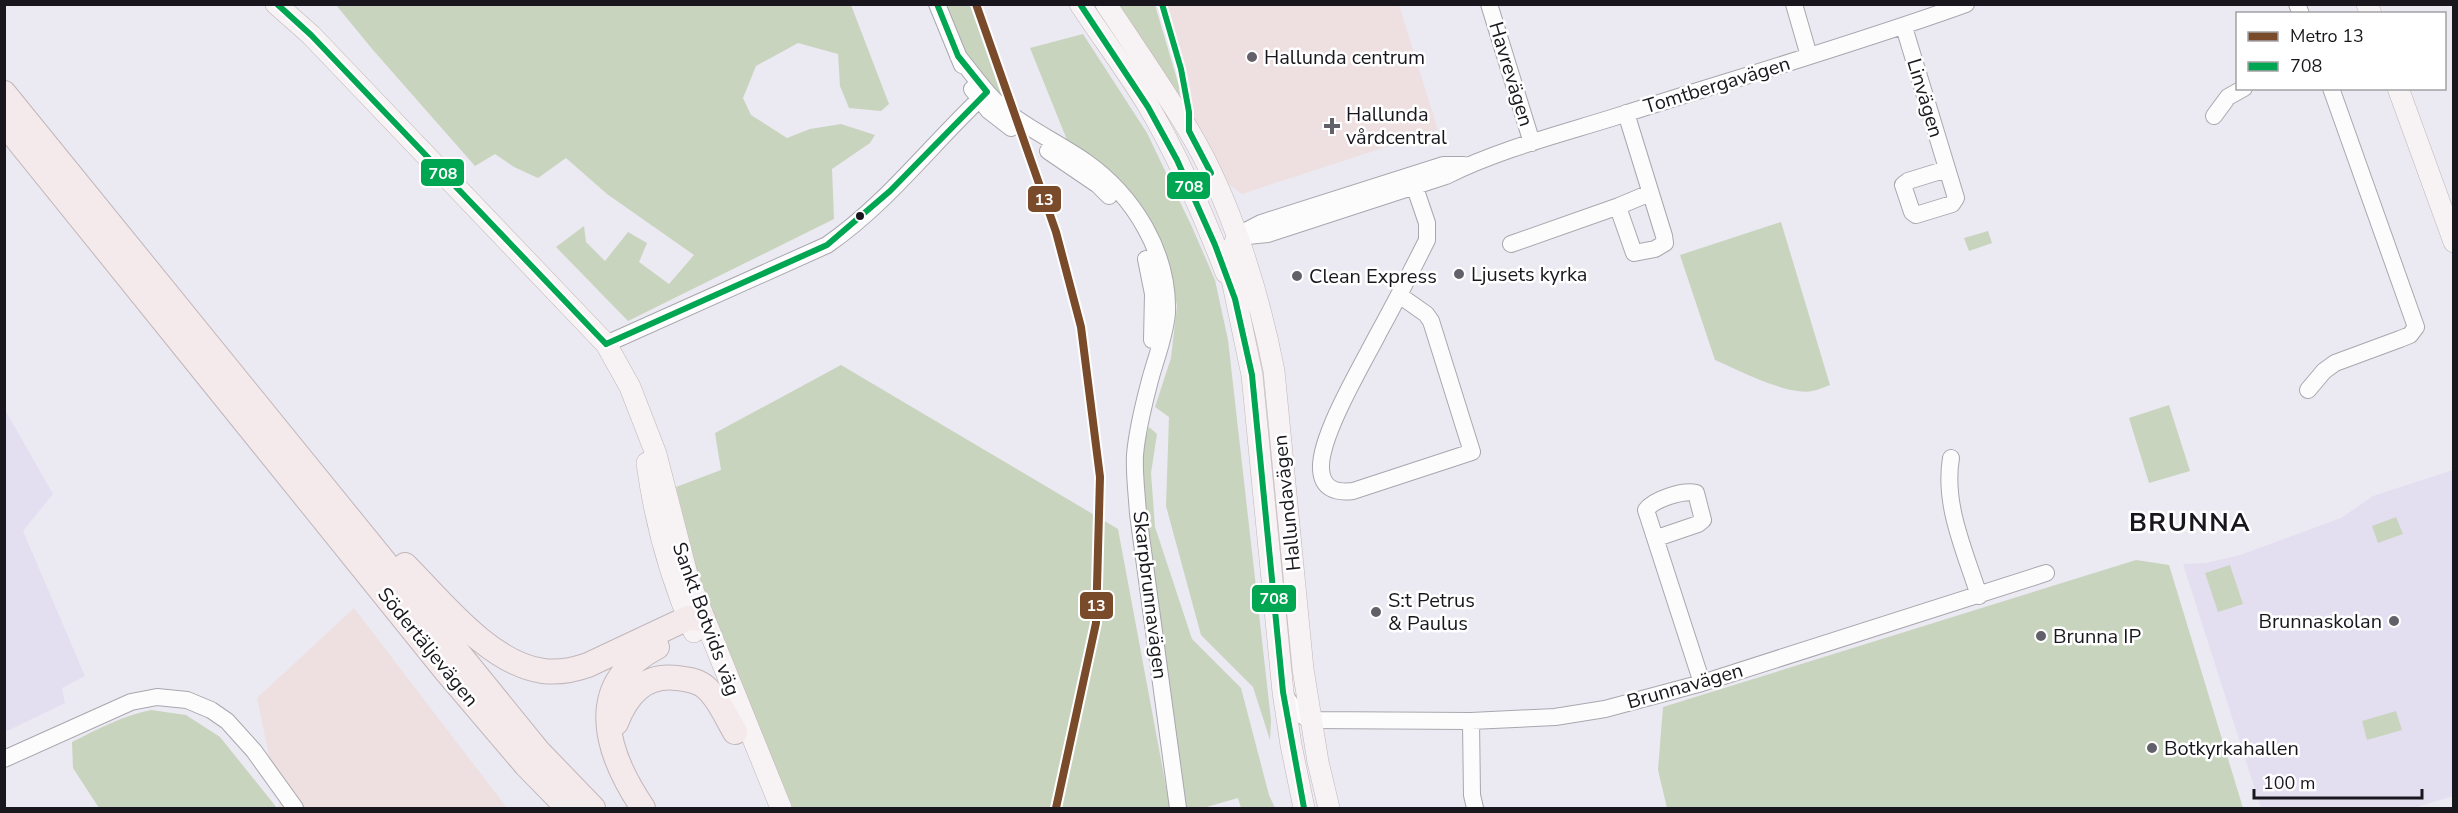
<svg xmlns="http://www.w3.org/2000/svg" width="2458" height="813" viewBox="0 0 2458 813" font-family="'Nunito Sans',sans-serif">
	<rect width="100%" height="100%" fill="#ebe9f2"/>
	<path fill="#eee0e0" d="M1167,5H1399L1438,130L1242,194L1221,179L1195,128L1188,77Z
		M354,608L507,808H280L257,698Z"/>
	<path fill="#e4dff0" d="M4,408L53,494L23,531L85,676L62,688L65,703L5,732Z
		M2453,470V796L2414,808H2261L2183,564L2206,563L2240,555L2341,518L2373,496Z"/>
	<path fill="#c9d4be" d="M336,5H851L889,104L881,111L849,108L840,86L838,54L798,43L756,66L743,98L751,115L787,138L810,129L841,124L875,135L870,143L832,169L834,219L628,321L556,247L584,226L586,242L605,261L628,232L647,243L639,262L669,284L694,255L607,194L566,158L538,178L514,167L495,154L475,166L373,50Z
		M943,5H970L1003,100L965,55Z
		M1115,5H1155L1179,86L1180,99Z
		M1083,34L1147,133L1192,227L1215,280L1228,340L1271,720L1270,740L1253,687L1201,635L1166,506L1169,417L1155,407L1171,358L1177,306L1166,256L1069,145L1030,48Z
		M1781,222L1830,385C1824,387 1818,390 1812,391C1788,396 1738,370 1715,360L1680,255Z
		M1988,231L1992,243L1969,251L1964,238Z
		M841,365L1118,529L1170,808H791L698,576L676,487L721,470L715,433Z
		M2169,405L2190,471L2149,483L2129,418Z
		M1149,427L1157,434L1151,473L1155,527L1192,639L1241,688L1269,795L1275,808H1241L1238,798L1203,808H1183L1139,457Z
		M2396,517L2403,534L2378,543L2372,526Z
		M2136,560L2169,565L2243,808H1667L1658,770L1663,707Z
		M2230,565L2243,604L2218,612L2205,573Z
		M151,710L186,715L220,737L277,808H99L73,768L72,742C98,729 122,716 151,710Z
		M2396,711L2402,730L2367,740L2362,721Z"/>
	<g fill="none" stroke-linecap="round" stroke-linejoin="round">
		<g stroke="#a9a7ae" stroke-width="18">
			<path id="minor" d="M937,4L962,65
				M1489,4L1532,143
				M1794,4L1809,56
				M2297,4L2301,14
				M1904,27L1956,198L1952,204L1916,215L1912,212L1903,185L1908,181L1947,169
				M958,56C974,76 989,98 1010,114C1034,132 1062,145 1086,162C1134,196 1169,253 1167,313C1165,337 1155,360 1149,384C1143,407 1137,431 1135,455C1134,475 1137,495 1138,514L1178,808
				M972,89L989,111L1011,128
				M1626,113L1664,236L1665,243L1655,249L1634,253L1620,213L1619,206L1650,193
				M2214,116L2228,97L2244,88
				M1048,151L1098,185L1109,196
				M1238,235L1261,223L1443,165H1464
				M1237,237L1268,234L1446,176C1500,149 1561,134 1618,116C1734,79 1852,45 1966,4
				M1511,244L1619,206
				M1146,259L1153,294L1152,340
				M1399,295L1426,314L1431,321L1472,452L1353,491C1336,493 1322,489 1321,469C1319,437 1362,365 1378,334C1395,303 1411,272 1427,240V223L1411,176
				M606,344L827,245C888,203 933,142 987,92
				M2308,390L2324,371L2335,363L2400,339L2410,335L2416,327L2331,88
				M1951,458C1943,505 1965,551 1979,596
				M1657,538L1698,524L1703,520L1696,493C1683,490 1654,499 1646,510L1702,683
				M1284,694C1292,706 1297,714 1310,720L1471,721L1555,717L1605,709L1702,683L2046,573
				M1471,721L1472,795L1475,808
				M4,759L131,702L157,697L187,700L211,710L227,721L254,751L295,808"/>
		</g>
		<g stroke="#c1b6ba" stroke-width="22">
			<path id="major" d="M276,4L311,35L606,344L630,387L656,454L688,578L781,808
				M1080,4C1103,39 1128,72 1149,107C1180,160 1204,216 1226,273
				M1106,4C1134,46 1163,88 1189,131C1230,199 1259,293 1274,371L1303,669L1318,762L1329,808
				M2367,4L2371,14
				M2398,88L2454,242
				M1237,237L1229,258L1230,270L1252,375L1283,692L1291,745L1304,808
				M647,463C655,523 670,577 694,632"/>
		</g>
		<g stroke="#c1b6ba" stroke-width="26">
			<path id="highway" d="M4,93L538,751L593,808
				M4,123L446,671L526,765L568,808
				M405,565C441,601 490,664 543,671C559,673 574,670 588,665L688,618L703,619
				M616,723C627,694 645,674 677,678C686,679 696,680 704,686C718,697 726,717 735,732
				M643,808C606,753 583,685 657,647"/>
		</g>
		<use href="#minor" stroke="#fcfcfd" stroke-width="16"/>
		<use href="#major" stroke="#f7f2f3" stroke-width="21"/>
		<use href="#highway" stroke="#f4eaeb" stroke-width="24"/>
		<g stroke="#fff" stroke-width="10">
			<path id="bus-1" d="M277,4L311,35L606,344
				M1080,4L1148,107L1177,160L1215,245L1235,299L1252,375L1283,692L1304,808
				M1162,4L1181,69L1189,112V131L1211,173
				M606,344L827,245L890,191L987,92L958,56L937,4"/>
		</g>
		<use href="#bus-1" stroke="#00a651" stroke-width="6"/>
		<g stroke="#fff" stroke-width="12">
			<path id="metro-1" d="M976,4L1056,232L1081,327L1100,477L1096,623L1056,808"/>
		</g>
		<use href="#metro-1" stroke="#7a4b2a" stroke-width="8"/>
	</g>
	<g fill="#626068" stroke="#fff" stroke-width="2">
		<circle cx="1252" cy="57" r="6"/>
		<path d="M1329 117h6v6h6v6h-6v6h-6v-6h-6v-6h6z"/>
		<circle cx="1459" cy="274" r="6"/>
		<circle cx="1297" cy="276" r="6"/>
		<circle cx="1376" cy="612" r="6"/>
		<circle cx="2394" cy="621" r="6"/>
		<circle cx="2041" cy="636" r="6"/>
		<circle cx="2152" cy="748" r="6"/>
	</g>
	<circle fill="#19171d" stroke="#fff" stroke-width="2" cx="860" cy="216" r="5"/>
	<g text-anchor="middle" dominant-baseline="central" stroke-width="5" stroke-linejoin="round" paint-order="stroke">
		<g font-size="20" fill="#19171d" stroke="#fff" text-anchor="start">
			<text x="1264" y="57">Hallunda centrum</text>
			<text x="1346" y="114">Hallunda<tspan x="1346" dy="23">vårdcentral</tspan></text>
			<text x="1471" y="274">Ljusets kyrka</text>
			<text x="1309" y="276">Clean Express</text>
			<text x="1388" y="600">S:t Petrus<tspan x="1388" dy="23">&amp; Paulus</tspan></text>
			<text x="2382" y="621" text-anchor="end">Brunnaskolan</text>
			<text x="2053" y="636">Brunna IP</text>
			<text x="2164" y="748">Botkyrkahallen</text>
		</g>
		<g font-size="20" fill="#19171d" stroke="#fff">
			<text transform="translate(1511 74) rotate(73)">Havrevägen</text>
			<text transform="translate(1717 85) rotate(-17)">Tomtbergavägen</text>
			<text transform="translate(1925 98) rotate(73)">Linvägen</text>
			<text transform="translate(1287 503) rotate(-96)">Hallundavägen</text>
			<text transform="translate(1150 595) rotate(83)">Skarpbrunnavägen</text>
			<text transform="translate(706 619) rotate(70)">Sankt Botvids väg</text>
			<text transform="translate(428 647) rotate(51)">Södertäljevägen</text>
			<text transform="translate(1685 686) rotate(-16)">Brunnavägen</text>
		</g>
		<g font-size="26" font-weight="bold" letter-spacing="1.5" fill="#19171d" stroke="#fff">
			<text x="2190" y="522">BRUNNA</text>
		</g>
	</g>
	<g stroke="#fff" stroke-width="2">
		<rect x="420" y="158" width="45" height="29" rx="6" fill="#00a651"/>
		<rect x="1166" y="171" width="45" height="29" rx="6" fill="#00a651"/>
		<rect x="1027" y="185" width="35" height="28" rx="6" fill="#7a4b2a"/>
		<rect x="1251" y="584" width="46" height="29" rx="6" fill="#00a651"/>
		<rect x="1079" y="591" width="35" height="29" rx="6" fill="#7a4b2a"/>
	</g>
	<g font-size="16" text-anchor="middle" font-weight="bold" fill="#fff">
		<text x="443" y="179">708</text>
		<text x="1189" y="192">708</text>
		<text x="1044" y="205">13</text>
		<text x="1274" y="604">708</text>
		<text x="1096" y="611">13</text>
	</g>
	<rect width="2458" height="813" fill="none" stroke="#19171d" stroke-width="12"/>
	<rect x="2236" y="12" width="210" height="78" fill="#ffffff" stroke="#a3a2a5" stroke-width="1.5"/>
	<rect x="2248" y="32" width="30" height="9" fill="#7a4b2a" stroke="#a3a2a5" stroke-width="1.5"/>
	<text x="2290" y="42" font-size="18" fill="#19171d">Metro 13</text>
	<rect x="2248" y="62" width="30" height="9" fill="#00a651" stroke="#a3a2a5" stroke-width="1.5"/>
	<text x="2290" y="72" font-size="18" fill="#19171d">708</text>
	<path d="M2254 789v9h168v-9" fill="none" stroke="#19171d" stroke-width="3"/>
	<text x="2263" y="789" font-size="18" fill="#19171d" stroke="#ffffff" stroke-width="4.5" paint-order="stroke">100 m</text>
</svg>
